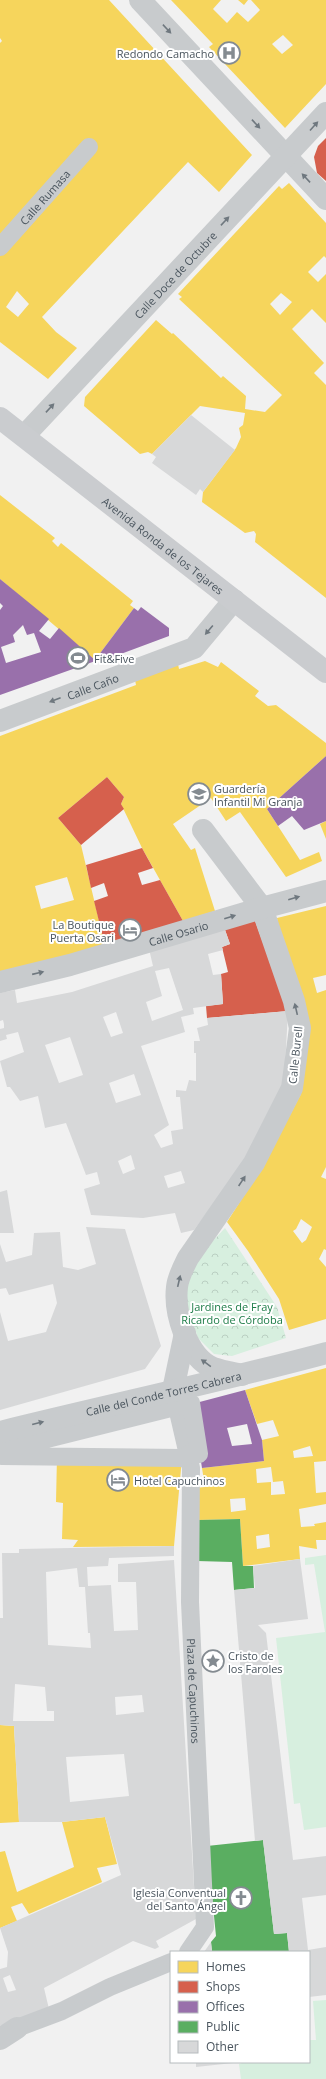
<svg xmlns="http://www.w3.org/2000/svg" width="326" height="2079" viewBox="0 0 326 2079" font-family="'Open Sans',sans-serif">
	<defs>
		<pattern id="park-crowns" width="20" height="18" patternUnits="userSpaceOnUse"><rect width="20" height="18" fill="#d7efdf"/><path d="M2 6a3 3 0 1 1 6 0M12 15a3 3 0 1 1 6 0" fill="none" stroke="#bacfc2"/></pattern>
	</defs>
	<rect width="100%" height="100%" fill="#f1f1f1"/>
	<path fill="#d7efdf" d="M326,1555V1827L304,1830L300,1803L294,1804L276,1638L325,1632L314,1564L305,1565V1558Z
		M326,2000V2079H241L239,2064L245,2062H309V2040H316L313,2001Z"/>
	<path fill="url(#park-crowns)" d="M225,1228L277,1307L286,1338L232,1356L214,1354L198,1338L185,1299L192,1263Z"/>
	<path fill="#f6d55c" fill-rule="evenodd" d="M0,0H109L252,155L219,192L188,162L42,317L56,332L77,348L48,379L0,342V43L2,41L0,38ZM17,291L29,304L18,317L6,307Z
		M171,0H221L213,9L227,23L237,12L248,22L260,10L251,0H326V84L285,128L209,47L213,44L210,41ZM283,35L293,45L282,54L272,44Z
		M238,0H248L244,5Z
		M289,183L326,223V258L324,256L308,272L318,282L326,274V323L312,309L292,329L324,363L314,373L326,385V598L255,542L256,534L254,531L245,533L202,502L203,492L236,448L241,437L239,428L243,425L245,413L200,406L152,454L148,452L140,454L84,406L85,397L156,320L172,334L173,333L221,378L223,376L246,396L245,409L265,412L282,395L179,299L182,297L178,294L279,186L282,189ZM281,293L292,302L280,315L270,304Z
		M0,495L55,538L52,541L58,547L61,543L133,601L130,605L134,608L95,660L0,579Z
		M205,661L218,667L221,662L259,691L255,696L268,706L276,705L326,743V756L267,809L300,860L319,852L322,861L286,877L240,812L226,821L211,798L173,824L191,850L195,848L215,911L183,921L142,848L121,804L124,797L107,777L58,818L81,845L105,946L0,973V736L136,685L135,680L178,664L179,669ZM67,877L74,900L41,909L35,886Z
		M326,821V839L320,824Z
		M326,906V975L313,978L317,993L326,990V1167L321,1177L326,1179V1250L324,1249L319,1259L326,1267V1319L289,1330L279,1299L248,1251L227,1222L262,1167L301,1094L277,918ZM301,1219L312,1227L306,1240L302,1243L293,1231L296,1229Z
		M326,1368V1461L314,1462L316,1493L326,1492V1504L299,1509L301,1527L315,1526L314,1524L326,1522V1540H316L317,1549L299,1546L300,1559L243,1566L240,1519L198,1520L194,1488L205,1487L202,1468L264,1461L262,1440L279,1436L273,1420L257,1424L245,1390ZM310,1446L313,1456L294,1458L293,1451ZM271,1467L273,1482L283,1481L285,1494L271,1495V1482L257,1483L256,1469ZM245,1498L246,1510L231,1512L230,1499ZM269,1534L270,1547L257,1549L256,1536Z
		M57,1456L182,1458L174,1546L73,1547L78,1540L62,1539L63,1503L56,1502Z
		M0,1725L14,1726L19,1822L0,1823Z
		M105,1817L117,1864L97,1868L102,1882L29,1914L22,1903L11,1907L17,1921L0,1928V1852L5,1851L17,1892L74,1867L62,1822Z"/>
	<path fill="#d6604d" d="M326,138V181L317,173L314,157L318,146Z
		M107,777L124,797L121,804L124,809L81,845L58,818Z
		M142,848L153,868L138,873L142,885L160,880L183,921L105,946L94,901L108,896L104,883L91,888L86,865Z
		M254,918L288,1011L207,1018L206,1006L223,1004L221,974L228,972L222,947L230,944L224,927Z"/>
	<path fill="#9970ab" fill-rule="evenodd" d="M0,579L49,619L39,631L50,639L59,628L95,660L134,608L138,611L141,607L169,628V636L102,661L101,659L0,695V610L3,606L0,603ZM23,625L27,635L34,633L41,652L6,663L1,647L15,642L13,635Z
		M326,756V821L304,830L292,816L278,826L267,809Z
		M245,1390L262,1440L264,1461L202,1468L192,1404ZM247,1424L252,1444L232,1446L227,1428Z"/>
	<path fill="#5aae61" d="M240,1519L243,1566H253L254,1588L234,1590L232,1562L197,1561L198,1520Z
		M263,1840L274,1934L287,1933L289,1952H212L211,1942L216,1936L207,1846Z"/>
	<path fill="#d7d8d9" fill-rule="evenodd" d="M191,415L235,450L203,492L200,489L196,495L152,463L156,457L152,454Z
		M224,927L230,944L222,947L223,950L208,954L213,975L221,974L223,1004L193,1008L194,1014L181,1017L185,1032L141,1046L169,1125L154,1135L161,1148L173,1144L171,1131L183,1129L180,1097H176V1090L186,1091L189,1080L196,1081V1053H194V1041H200L197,1028L208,1025L207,1018L288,1011L284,1086L245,1162L194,1230L181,1233L175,1213L143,1218L91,1215L84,1189L100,1184L97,1172L86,1175L66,1123L45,1128L38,1096L20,1101L10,1087H7L0,1061L24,1052L18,1032L6,1035L7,1039L0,1041V1029L4,1028V1024L3,1020L0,1021V993L15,990L17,1003L72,992L153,966L149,949ZM169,968L183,1010L152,1021L146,1002L162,996L155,971ZM116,1012L123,1033L111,1037L103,1017ZM70,1037L83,1075L59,1083L45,1045ZM134,1074L141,1095L116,1103L109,1083ZM131,1155L135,1169L123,1174L118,1161ZM181,1171L185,1183L168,1188L164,1176Z
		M7,1190L14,1233H0V1192Z
		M86,1227L125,1229L161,1346L145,1369L0,1410V1312L8,1341L46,1332L57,1303L53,1284L9,1295L6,1288L0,1289V1244L6,1262L32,1255L34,1233L60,1232L63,1267L78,1270L96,1264Z
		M174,1546V1556L109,1558L108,1566L87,1567L88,1586L111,1585L114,1631L138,1630L136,1582H118V1564L174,1560L196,1919L156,1941L159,1947L155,1949L133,1941L44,1988L49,2009L0,2026V1969L7,1967L8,1952L0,1928L121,1875L105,1817L62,1822H19L14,1726L0,1725V1618H3L2,1553H19V1549ZM77,1568L79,1587H85L88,1633H90L91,1648L48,1645L46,1572ZM15,1684L45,1687L47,1711H54V1721H13ZM142,1695L144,1712L116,1715L115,1697ZM124,1754L129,1796L70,1802L66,1757ZM10,1975L16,1990L8,1992L3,1978Z
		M300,1559L308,1619L258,1625L266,1633L293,1860L326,1856V1895L302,1898L308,1950L326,1947V1995L309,1997V1952H289L287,1933L274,1934L263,1840L255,1841L234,1590L255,1588L253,1566Z
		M211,1942L212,1952H204Z
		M196,2062H233V2063L196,2067Z"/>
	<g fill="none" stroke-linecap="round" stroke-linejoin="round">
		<g stroke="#c8cbcd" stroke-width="18">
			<path id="s1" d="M0,247L89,147"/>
			<path id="s2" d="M173,1390L191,1468L190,1602L205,1927L188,1952"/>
			<path d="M191,1403L199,1454H189L182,1458L2,1456L3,1450Z"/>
			<path d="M17,2028L62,2011L110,1987L171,1962"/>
		</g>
		<g stroke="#c8cbcd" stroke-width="22">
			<path d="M140,0L326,199"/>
			<path id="s3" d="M24,436L326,113"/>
			<path id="s4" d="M0,721L194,648L234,600"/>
			<path d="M203,830L262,908L294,1001L300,1028L292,1088L254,1163L188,1258C183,1268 178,1277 177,1287C174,1313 187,1357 213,1368C222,1371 233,1373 242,1375"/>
			<path id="s5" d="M0,982L70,965L262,908L326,891"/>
			<path d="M173,1390L185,1333"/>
			<path id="s6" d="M0,1432C109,1405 218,1382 326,1353"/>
			<path d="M0,2039L17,2028"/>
		</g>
		<path stroke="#cacccf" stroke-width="22" id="s7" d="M0,418L326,672"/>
	</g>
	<defs><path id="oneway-solid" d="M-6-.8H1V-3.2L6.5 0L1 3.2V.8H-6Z"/></defs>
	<g fill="#6f787f">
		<use href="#oneway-solid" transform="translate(167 29) rotate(47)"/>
		<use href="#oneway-solid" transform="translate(256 124) rotate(47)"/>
		<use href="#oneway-solid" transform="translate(314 126) rotate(-48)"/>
		<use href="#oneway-solid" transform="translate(306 178) rotate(-133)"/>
		<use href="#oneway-solid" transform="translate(225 221) rotate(-47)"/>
		<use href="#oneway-solid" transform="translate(50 408) rotate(-47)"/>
		<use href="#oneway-solid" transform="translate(209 630) rotate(130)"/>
		<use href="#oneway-solid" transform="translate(55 700) rotate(159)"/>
		<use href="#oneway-solid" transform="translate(294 898) rotate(-16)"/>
		<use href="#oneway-solid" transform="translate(230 917) rotate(-17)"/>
		<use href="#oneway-solid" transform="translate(38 973) rotate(-13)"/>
		<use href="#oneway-solid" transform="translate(296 1009) rotate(-103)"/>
		<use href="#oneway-solid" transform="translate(242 1181) rotate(-56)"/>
		<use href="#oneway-solid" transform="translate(179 1281) rotate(-77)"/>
		<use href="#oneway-solid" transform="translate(206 1363) rotate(-144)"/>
		<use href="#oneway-solid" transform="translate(38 1423) rotate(-14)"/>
	</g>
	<defs>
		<g id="hospital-ring" transform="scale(1.15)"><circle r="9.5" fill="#fff" stroke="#848b91" stroke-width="1.5"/><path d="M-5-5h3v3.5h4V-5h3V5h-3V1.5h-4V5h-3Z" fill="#848b91"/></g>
		<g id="stadium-ring" transform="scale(1.15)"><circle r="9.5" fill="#fff" stroke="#848b91" stroke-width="1.5"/><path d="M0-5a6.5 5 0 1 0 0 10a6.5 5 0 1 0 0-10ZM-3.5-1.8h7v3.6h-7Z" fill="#848b91"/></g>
		<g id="school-ring" transform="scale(1.15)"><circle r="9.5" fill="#fff" stroke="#848b91" stroke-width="1.5"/><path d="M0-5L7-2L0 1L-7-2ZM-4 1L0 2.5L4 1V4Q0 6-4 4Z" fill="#848b91"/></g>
		<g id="hotel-ring" transform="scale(1.15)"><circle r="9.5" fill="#fff" stroke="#848b91" stroke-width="1.5"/><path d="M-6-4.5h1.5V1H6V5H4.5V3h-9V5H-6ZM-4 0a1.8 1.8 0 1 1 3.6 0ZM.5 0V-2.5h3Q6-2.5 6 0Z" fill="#848b91"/></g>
		<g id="sight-ring" transform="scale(1.15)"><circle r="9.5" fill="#fff" stroke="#848b91" stroke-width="1.5"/><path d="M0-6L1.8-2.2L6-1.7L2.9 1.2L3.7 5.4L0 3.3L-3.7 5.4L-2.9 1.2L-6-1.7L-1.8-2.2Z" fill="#848b91"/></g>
		<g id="church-ring" transform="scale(1.15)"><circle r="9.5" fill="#fff" stroke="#848b91" stroke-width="1.5"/><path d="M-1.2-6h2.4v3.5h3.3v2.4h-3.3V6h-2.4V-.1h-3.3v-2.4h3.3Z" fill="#848b91"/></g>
	</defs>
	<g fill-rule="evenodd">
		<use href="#hospital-ring" x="229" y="53"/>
		<use href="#stadium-ring" x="78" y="658"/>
		<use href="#school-ring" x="199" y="794"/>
		<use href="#hotel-ring" x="130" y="930"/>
		<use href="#hotel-ring" x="118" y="1480"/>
		<use href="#sight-ring" x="213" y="1661"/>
		<use href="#church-ring" x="241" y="1898"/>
	</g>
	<g text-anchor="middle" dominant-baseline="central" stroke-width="4" stroke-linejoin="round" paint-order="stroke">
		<g font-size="11" fill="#49545d" stroke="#fff" text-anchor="start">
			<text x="214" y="53" text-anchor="end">Redondo Camacho</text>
			<text x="94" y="658">Fit&amp;Five</text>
			<text x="214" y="788">Guardería<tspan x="214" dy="13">Infantil Mi Granja</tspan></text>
			<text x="114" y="924" text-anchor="end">La Boutique<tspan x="114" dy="13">Puerta Osari</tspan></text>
			<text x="134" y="1480">Hotel Capuchinos</text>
			<text x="228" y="1655">Cristo de<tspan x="228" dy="13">los Faroles</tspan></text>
			<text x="226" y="1892" text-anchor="end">Iglesia Conventual<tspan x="226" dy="13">del Santo Ángel</tspan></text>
		</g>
		<g font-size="11" fill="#49545d" stroke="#fff">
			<text stroke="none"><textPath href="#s1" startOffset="67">Calle Rumasa</textPath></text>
			<text stroke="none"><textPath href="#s3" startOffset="221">Calle Doce de Octubre</textPath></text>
			<text stroke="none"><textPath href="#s7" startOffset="207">Avenida Ronda de los Tejares</textPath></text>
			<text stroke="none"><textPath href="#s4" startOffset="99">Calle Caño</textPath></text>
			<text stroke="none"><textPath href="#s5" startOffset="185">Calle Osario</textPath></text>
			<text transform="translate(295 1055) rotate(-84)">Calle Burell</text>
			<text stroke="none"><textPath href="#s6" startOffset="168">Calle del Conde Torres Cabrera</textPath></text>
			<text stroke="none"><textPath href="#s2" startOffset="303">Plaza de Capuchinos</textPath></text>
		</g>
		<g font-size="11" fill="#1c7c47" stroke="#fff">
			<text x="232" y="1306">Jardines de Fray<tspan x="232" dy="13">Ricardo de Córdoba</tspan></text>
		</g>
	</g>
	<rect x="170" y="1951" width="140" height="112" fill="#ffffff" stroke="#b6bbbe"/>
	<rect x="178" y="1961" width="20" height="12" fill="#f6d55c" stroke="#b6bbbe"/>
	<text x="206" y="1971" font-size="12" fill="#49545d">Homes</text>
	<rect x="178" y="1981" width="20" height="12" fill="#d6604d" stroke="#b6bbbe"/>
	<text x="206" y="1991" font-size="12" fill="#49545d">Shops</text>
	<rect x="178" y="2001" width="20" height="12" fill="#9970ab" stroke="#b6bbbe"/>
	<text x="206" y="2011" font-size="12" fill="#49545d">Offices</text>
	<rect x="178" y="2021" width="20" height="12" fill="#5aae61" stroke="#b6bbbe"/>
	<text x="206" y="2031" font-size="12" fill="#49545d">Public</text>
	<rect x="178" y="2041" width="20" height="12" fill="#d7d8d9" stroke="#b6bbbe"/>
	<text x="206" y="2051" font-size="12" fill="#49545d">Other</text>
</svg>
